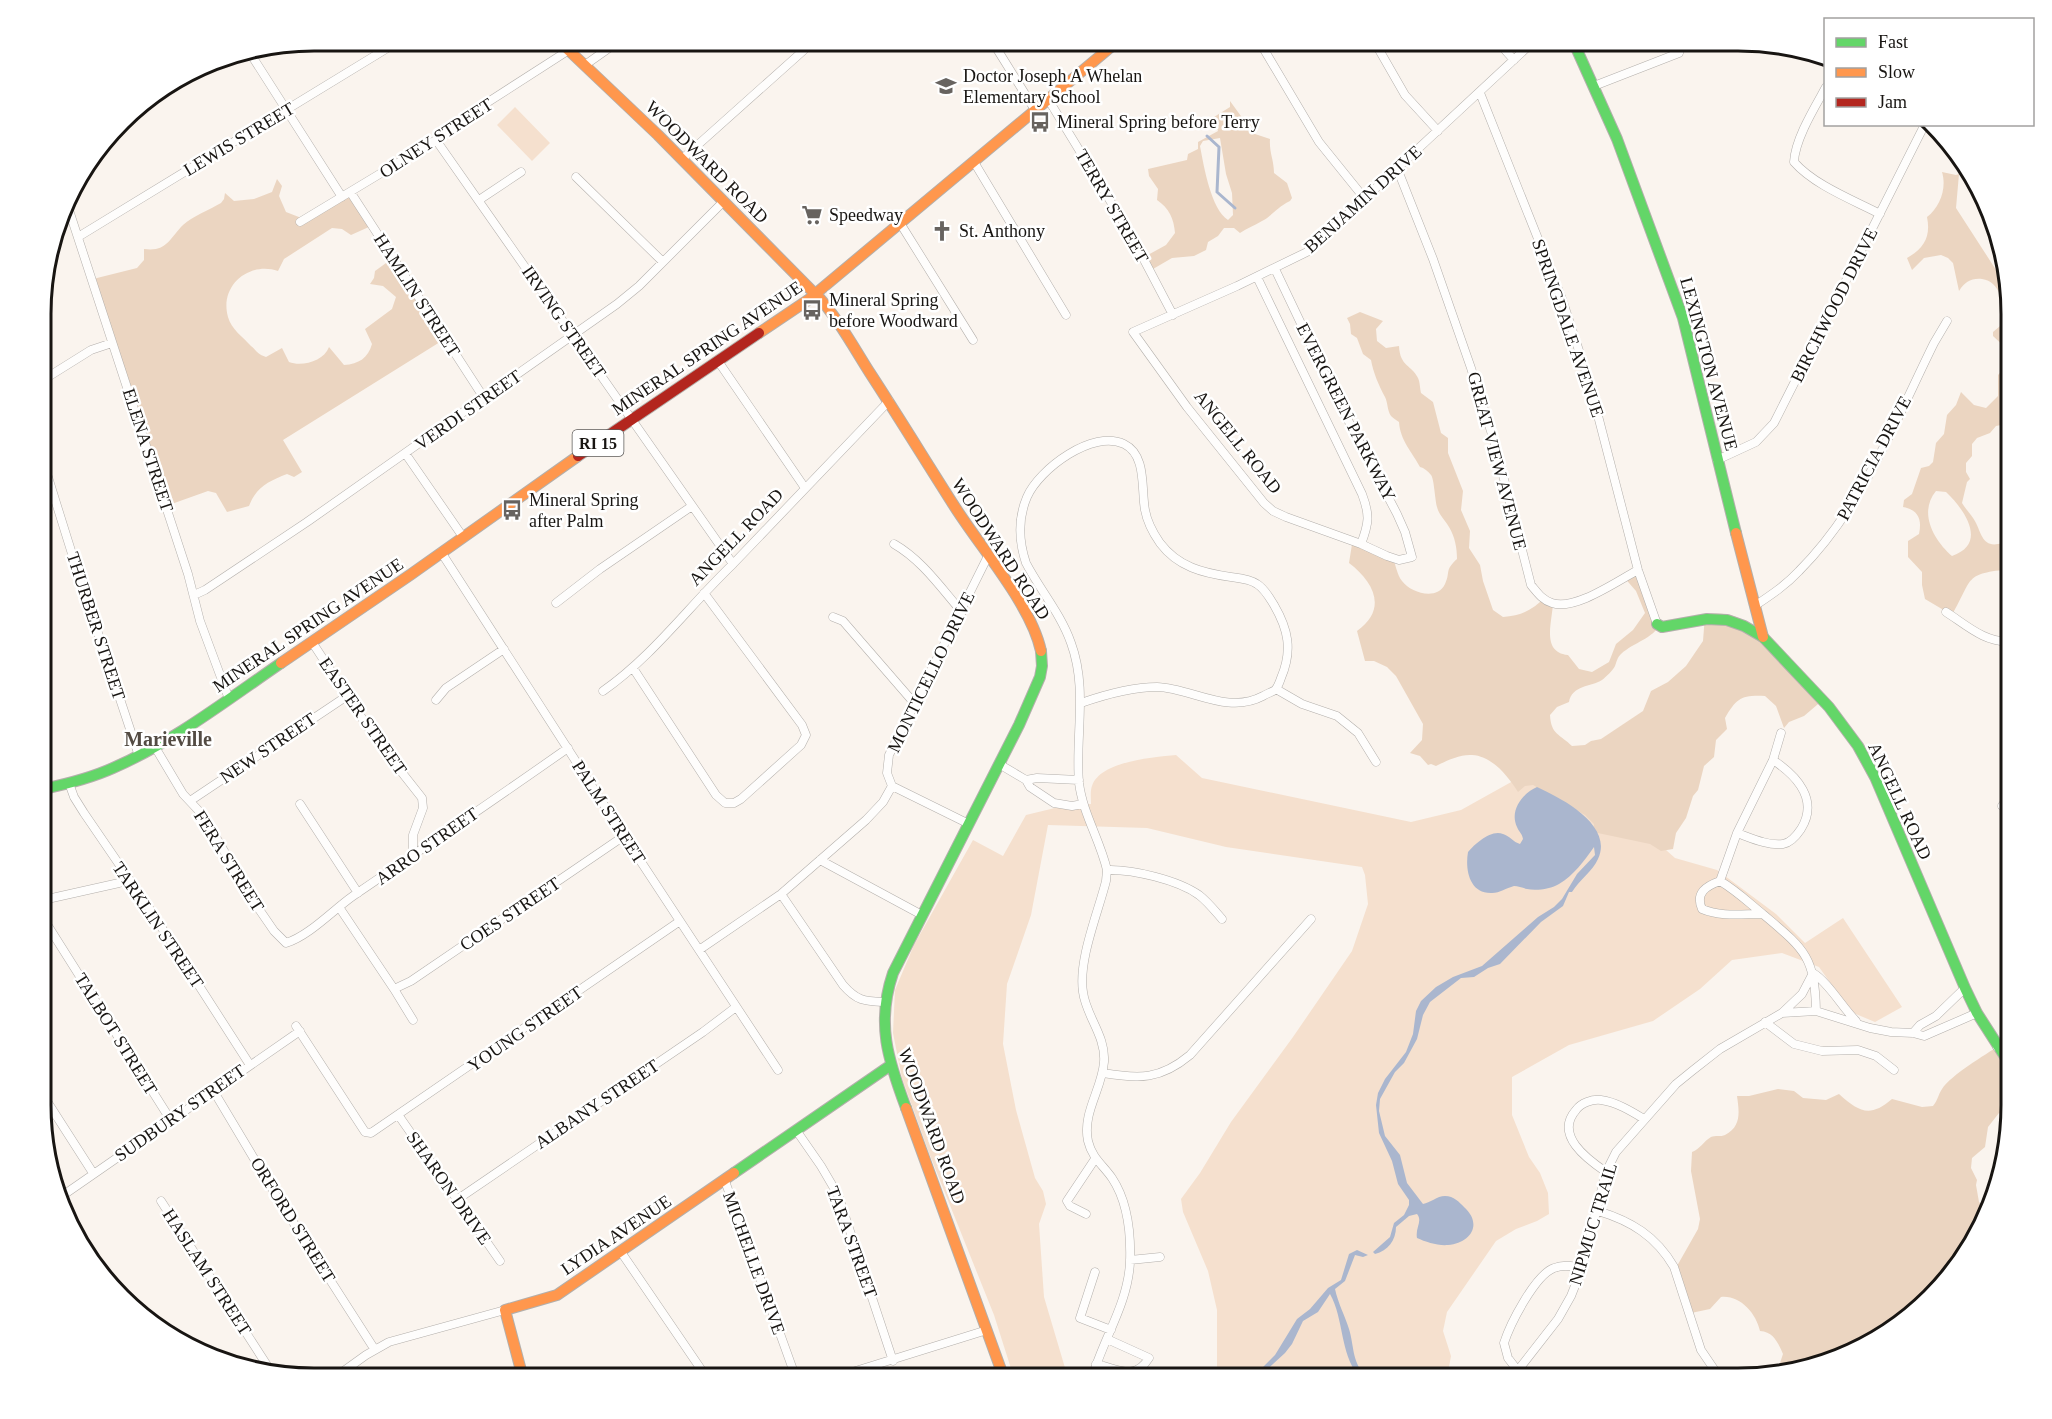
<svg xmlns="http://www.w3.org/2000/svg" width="2052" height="1419" viewBox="0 0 2052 1419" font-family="'Times New Roman',serif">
	<rect width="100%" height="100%" fill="#faf4ee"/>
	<path fill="#f5e0ce" d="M515,107L550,143L532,161L497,125Z
		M1176,755L1202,778L1411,822L1461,810L1522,776L1638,825L1675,858L1717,870L1776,914L1805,943L1843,918L1902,1007L1875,1022L1851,1012L1819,967L1782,953L1732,960L1700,989L1653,1021L1569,1045L1512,1077V1115L1529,1157L1540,1173L1548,1193L1549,1214L1537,1221L1516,1229L1496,1241L1447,1312L1443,1331L1451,1356L1447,1378H1221L1217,1368V1310L1208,1271L1183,1212L1181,1199L1200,1173L1231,1122L1293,1037L1352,951L1368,904L1365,875L1362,867L1226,847L1147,828L1048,825L1031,915L1007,984L1003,1044L1016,1110L1035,1178L1043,1191L1046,1204L1039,1224L1044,1297L1068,1378H1014L994,1315L929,1153L902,1078L893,1033L895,990L914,945L973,840L1003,856L1026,815L1059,807L1091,804C1091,799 1090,791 1092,786C1100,761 1155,757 1176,755Z"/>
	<path fill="#ebd5c1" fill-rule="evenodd" d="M1230,101L1246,123L1251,125L1255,134L1270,139C1269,152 1274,160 1274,173L1287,183L1292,198L1290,201C1276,208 1273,215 1262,221C1254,226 1247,228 1240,233L1234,228H1224L1218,236L1208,242L1206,250L1194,256L1172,258L1153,269L1146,256L1166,245L1175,233C1174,219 1169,208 1157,200L1158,189L1149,176L1148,169L1187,160L1188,154L1198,149V142L1218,131L1214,117L1230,107ZM1220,138L1226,174L1232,193L1233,215L1228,220C1211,209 1204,167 1200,146L1203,141Z
		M1942,172L1956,175L1959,174L1956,208L2009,290L2011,297V423L1996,426L1990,433L1977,438L1972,444V456L1966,463V472L1970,479L1967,482L1962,503C1966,510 1973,516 1976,523C1981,533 1983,547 1998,544C2003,543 2007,543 2011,539V569C1963,574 1974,577 1952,615L1925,599L1922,585V572L1908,557V541L1919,534C1922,520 1919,510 1903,507L1904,500L1912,494L1921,468L1929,466L1933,462L1936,443L1944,434L1947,415L1956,405L1961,392L1974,405L1986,408L1998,396V375L2010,362L2009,351L1993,336V332L2006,321C2005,306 2000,281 1982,279C1971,278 1965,282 1959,291L1953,263L1948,258L1941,255L1924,258L1912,270L1907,258C1924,248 1931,237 1927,217C1940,207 1947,188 1942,172ZM1936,491L1946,492C1965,510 1988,544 1952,556C1934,540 1918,513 1936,491Z
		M277,179L282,186L279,196L286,212L304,219L350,191L371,226L351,235L342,229L332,228L284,259L278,271C250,261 219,285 228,317C231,329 243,337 251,346C257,351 257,354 266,357L282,348L289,362C302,367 324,361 329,347L344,365C359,364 368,358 372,344L365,329L392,309L396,297L383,286L370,284L374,278L375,271L393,258L430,305L448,337L283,440L302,472L294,477L287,474C269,481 256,487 249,506L227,512L216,493L208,491L166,506L93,279L137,268L144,260V249C167,252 169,239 183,225C193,216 209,210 221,203L224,199L225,193L234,201L254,199L272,192Z
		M1360,312L1383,321L1376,329L1377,341L1386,348L1399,346C1400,367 1412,365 1418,378C1420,382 1420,389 1421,393L1433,402L1441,433L1448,438V453L1463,491L1461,510L1470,531L1469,548L1480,565L1483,581L1493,610L1503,617C1521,616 1533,610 1546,596L1553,599C1554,618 1539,652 1568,655L1579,669L1592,672L1609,662L1616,644L1633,630L1645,613L1636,591L1622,575L1634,571L1661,623C1653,639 1634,642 1621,654C1617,658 1617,661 1615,666C1613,670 1606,677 1602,680C1591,687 1572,685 1569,702L1557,707L1550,715C1551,735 1560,734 1572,746L1585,745L1591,741L1601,739L1643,711L1651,691L1668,682L1686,666L1703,641L1705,615C1754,603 1796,667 1824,699L1804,716L1789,722L1784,728L1776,706L1765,696C1741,695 1737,698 1725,718L1727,729L1716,740L1714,757L1704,766L1698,790L1693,796L1686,818L1676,833L1673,849L1661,851L1650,844L1593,832L1594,824L1585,815L1533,785L1525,786L1518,792C1508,776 1492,756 1472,755C1460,754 1446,761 1436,766L1431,764L1428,765L1420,756L1410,753L1422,740L1423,724L1396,676L1387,667L1374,661H1365L1357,631C1388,609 1374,582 1349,563L1353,538L1392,555C1395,562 1397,575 1402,581C1411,593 1437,601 1445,584C1451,571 1444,571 1457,559C1457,548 1455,537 1449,527C1445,520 1439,515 1437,507C1435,500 1434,478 1431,475C1428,471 1424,468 1420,467C1412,452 1400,440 1399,422C1396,420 1393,418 1391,416C1387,410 1388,403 1385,397C1379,386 1373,372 1371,360L1363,354L1357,338L1351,334L1350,324L1347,318Z
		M2000,1045L2011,1059V1115L1999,1113L1988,1127L1985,1147L1972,1158L1971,1168L1977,1180L1976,1185L1979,1202L1987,1211L1955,1271L1859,1350L1783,1368L1779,1366L1783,1354C1778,1343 1774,1332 1760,1331C1756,1313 1740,1295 1721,1297L1710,1309L1691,1313L1677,1266L1698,1229L1700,1219L1691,1171L1692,1152C1700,1149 1704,1141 1711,1137C1715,1135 1721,1137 1725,1135C1742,1126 1739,1111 1737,1096H1749L1778,1089L1794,1091L1803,1098L1826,1100L1839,1094C1859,1112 1870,1118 1892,1099L1922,1107L1933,1106C1938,1100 1938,1095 1942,1089C1951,1075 1985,1055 2000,1045Z"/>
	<path fill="#aab6ce" d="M1537,787C1561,798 1614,825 1598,859C1593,871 1579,880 1572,892H1569L1563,906L1541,922L1500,964L1488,968L1474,977L1461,978L1430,1002L1423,1015L1417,1039L1404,1063L1395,1072L1380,1099L1379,1111L1385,1136L1400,1155L1407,1183L1423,1204C1430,1203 1437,1196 1445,1196C1454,1196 1459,1202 1464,1207C1483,1224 1471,1243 1448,1245C1438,1246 1426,1242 1417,1238C1415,1228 1423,1221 1417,1214L1409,1216L1396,1227C1396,1240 1388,1251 1375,1254L1373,1252L1390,1237L1394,1223L1404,1215L1409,1205V1200L1398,1184L1392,1161L1379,1133L1376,1105L1378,1093L1385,1079L1406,1052L1413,1034L1416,1011L1421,1001L1436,987L1453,977L1482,966L1538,917L1554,907L1562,899L1577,874L1595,855L1594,847C1584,861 1574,875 1559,884C1551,889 1536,891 1527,889C1523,888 1518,886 1514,886C1506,888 1500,893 1492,893C1469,894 1465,869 1468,852C1475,844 1491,829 1503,834C1510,836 1513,842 1520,844L1523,839C1522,833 1519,832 1517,827C1509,810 1523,793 1537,787Z
		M1357,1250L1368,1255L1363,1257L1355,1255L1345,1281L1335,1289C1338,1303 1345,1316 1349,1329C1354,1345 1352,1361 1364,1374L1418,1375L1428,1378H1371L1358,1375C1340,1353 1344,1319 1330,1294L1318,1312L1303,1321L1292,1344L1285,1353L1259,1377L1247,1378L1259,1371L1275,1355L1297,1319L1310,1309L1328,1288L1341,1280L1349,1254Z"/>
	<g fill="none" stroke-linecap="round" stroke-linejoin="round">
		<path stroke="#aab6ce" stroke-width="3" d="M1207,136L1219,147L1217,192L1235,208"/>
		<g stroke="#b3afab" stroke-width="9">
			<path id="street" d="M992,41L1035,110
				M1259,41L1319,142L1365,199
				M1374,41L1405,95L1438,131
				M1497,41L1514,60
				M250,53L342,197
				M585,65L619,41
				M1594,86L1679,53L1682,41
				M1826,87C1815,107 1795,139 1794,162C1814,185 1853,200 1880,214
				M1480,93L1562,299L1589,381L1638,570L1657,624
				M1048,99L1131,235L1173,315
				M436,140L733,564
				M682,159L804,50
				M974,162L1066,315
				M1397,168L1433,259L1471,368L1495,444L1531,585C1537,592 1542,600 1552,603C1575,611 1617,581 1638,570
				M576,177L663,262
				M351,193L484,398
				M479,200L521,172
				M66,201L188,574L200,621L229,699
				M300,222L436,140L485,104L569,50
				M900,223L973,340
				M78,237L399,41
				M1275,269L1336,397L1397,514L1405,532L1412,557L1399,560L1387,556L1361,544L1286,517L1273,511L1264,503L1187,407L1133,332L1237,286L1307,252L1534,41
				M1257,277L1362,494C1370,515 1369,523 1361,544
				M718,361L805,488
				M43,380L91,350L112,343
				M405,453L463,537
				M1717,460L1756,442L1774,423L1925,124
				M43,461L78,573L139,756
				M894,544C922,560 941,588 962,612
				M441,552L624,836L778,1070
				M194,595L205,590L307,522L617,304L639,286L724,201
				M556,603L600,569L692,506
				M1756,605C1771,595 1786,585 1799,571C1862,508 1895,422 1934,343L1947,321
				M1946,612C1965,624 1986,644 2011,641
				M833,617L843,621L915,704
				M312,642L377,741L422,798L423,808L413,835V856
				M633,668L716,795L725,803H734L741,799L801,745L806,735L802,725L704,593
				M1276,689L1302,704L1337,716L1358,733L1376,762
				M603,691C653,656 689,606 733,564L889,401
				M436,700L446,688L504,649
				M1081,703C1104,695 1132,687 1157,687C1192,688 1227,715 1263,696C1266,694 1272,692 1275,690C1278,687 1280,681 1281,678C1293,650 1288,629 1274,605C1269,597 1265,589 1257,584C1250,579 1239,578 1231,577C1203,573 1178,567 1160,543C1153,533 1147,521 1145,510C1141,489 1147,455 1124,444C1093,429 1039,469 1027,497C1018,518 1019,542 1026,563C1040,590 1061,614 1071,643C1088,689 1075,736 1079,783C1083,814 1100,840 1107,870L1106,881C1098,913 1078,960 1083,992C1086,1016 1106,1036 1104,1062C1102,1089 1082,1113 1088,1141C1092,1158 1103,1165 1112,1178C1128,1202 1131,1234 1130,1262C1128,1304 1103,1339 1092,1378
				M155,747L183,794L198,810L213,832L252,899L274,931L286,943C309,936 333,910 353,896C425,847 497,798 568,748
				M999,764L1026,780L1030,787L1054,803L1072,806L1083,804
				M1026,780L1037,778L1079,780
				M69,783L74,797L84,813L149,908L250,1065
				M892,786L887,773L889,755L988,556
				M892,786L969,824
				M190,801L347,696
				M300,804L358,893
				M2002,806L2011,794
				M1737,833C1751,838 1768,846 1783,844C1790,843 1797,835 1801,829C1819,800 1797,776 1773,760
				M820,860L922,915
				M1107,870C1132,869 1178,880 1199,895C1208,902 1215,911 1222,919
				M1720,881L1737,833L1773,760L1781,733
				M781,894L843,985C857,1001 864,1001 884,1002
				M43,900L119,883L128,879
				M339,907L394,989L413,1020
				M1762,914C1741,914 1721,917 1702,909C1695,893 1706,886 1720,881C1737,891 1749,903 1764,915C1804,949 1815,956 1816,1011
				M43,918L170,1119
				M699,950L781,894L866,820L883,802L892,786
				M394,989L411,981L624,836
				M1782,1013L1802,994L1813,973C1828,982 1842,1007 1856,1021
				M1765,1022L1794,1044L1822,1051L1858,1050L1876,1056L1894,1070
				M296,1026L365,1132L371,1133L680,921
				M1913,1033L1920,1025L1936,1016L1965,988
				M1997,1047L2011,1041
				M1103,1073C1139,1079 1160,1080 1190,1055L1311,919
				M213,1090L277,1197L375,1350
				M43,1095L93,1173
				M399,1116L500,1261
				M796,1130L821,1166L838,1195L893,1361
				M1606,1172C1587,1159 1554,1135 1576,1110C1581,1103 1592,1099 1601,1100C1616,1102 1631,1111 1644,1119
				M725,1181L796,1378
				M62,1196L300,1031
				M458,1199L703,1032L736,1007
				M161,1201L272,1373
				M1598,1211C1631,1221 1656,1236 1674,1267L1701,1350L1720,1378
				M1086,1214L1070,1206L1067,1201L1095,1159
				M621,1252L707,1378
				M1130,1260L1160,1257
				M1095,1272L1080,1318L1111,1330
				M1096,1364C1118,1369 1135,1381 1149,1358L1107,1339
				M1518,1371L1508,1358L1504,1343C1510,1324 1535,1275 1554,1268C1563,1264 1573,1266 1582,1268
				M334,1378L366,1355L389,1342L505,1310
				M833,1378L987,1330
				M1512,1378L1558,1319L1571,1296L1582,1268L1606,1172L1616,1152L1676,1084L1692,1071L1720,1049L1782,1013L1816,1011L1870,1028L1891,1032L1913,1033L1924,1036L1977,1013"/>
		</g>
		<g stroke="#b3afab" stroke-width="12">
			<path id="fast" d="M1573,41L1617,139L1683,318L1736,533
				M1657,624L1662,627L1707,619L1727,620L1744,626L1763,637L1829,707L1858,746L1875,777L1965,988L1977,1013L2011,1066
				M43,789C67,784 91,778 113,768C173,742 227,700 281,663
				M906,1108C888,1060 876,1023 893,973L1019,725L1040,677L1042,666L1041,651
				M734,1173L891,1065"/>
		</g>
		<g stroke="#b3afab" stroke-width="12">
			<path id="slow" d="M559,41L658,135L812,291
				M816,294C837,317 853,346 870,373C898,416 925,460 953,504C979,546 1031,604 1041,651
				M759,333L808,300L1118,41
				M1736,533L1763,637
				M281,663L410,575L578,456
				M906,1108L1004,1378
				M523,1378L505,1310L557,1295L734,1173"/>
		</g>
		<g stroke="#b3afab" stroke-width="12">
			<path id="jam" d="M578,456L759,333"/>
		</g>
		<use href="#street" stroke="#fefdfc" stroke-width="8"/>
		<use href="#fast" stroke="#63d668" stroke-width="10"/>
		<use href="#slow" stroke="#ff974d" stroke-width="10"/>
		<use href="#jam" stroke="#b3261e" stroke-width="10"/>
	</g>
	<defs>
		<g id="school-bare" transform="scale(1.62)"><path d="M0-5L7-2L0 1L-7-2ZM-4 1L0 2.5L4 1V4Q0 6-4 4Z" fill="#67635f" stroke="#fff" stroke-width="2.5" paint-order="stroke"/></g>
		<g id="bus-bare" transform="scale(1.62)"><path d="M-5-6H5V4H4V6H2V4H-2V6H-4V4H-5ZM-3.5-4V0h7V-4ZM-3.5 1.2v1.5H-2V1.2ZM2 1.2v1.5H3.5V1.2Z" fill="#67635f" stroke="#fff" stroke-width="2.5" paint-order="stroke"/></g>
		<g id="supermarket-bare" transform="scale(1.62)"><path d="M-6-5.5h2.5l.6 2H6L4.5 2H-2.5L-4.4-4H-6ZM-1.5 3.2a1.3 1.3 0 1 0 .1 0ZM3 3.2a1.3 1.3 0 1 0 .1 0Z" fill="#67635f" stroke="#fff" stroke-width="2.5" paint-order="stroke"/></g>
		<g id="church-bare" transform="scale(1.62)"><path d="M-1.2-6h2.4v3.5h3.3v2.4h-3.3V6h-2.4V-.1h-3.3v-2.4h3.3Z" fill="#67635f" stroke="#fff" stroke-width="2.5" paint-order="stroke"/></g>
	</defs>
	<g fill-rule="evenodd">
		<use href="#school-bare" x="946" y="86"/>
		<use href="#bus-bare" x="1040" y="122"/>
		<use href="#supermarket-bare" x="812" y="215"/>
		<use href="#church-bare" x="942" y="231"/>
		<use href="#bus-bare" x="812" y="310"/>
		<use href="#bus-bare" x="512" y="510"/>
	</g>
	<g text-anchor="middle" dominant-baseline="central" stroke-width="5" stroke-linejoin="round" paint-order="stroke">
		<rect fill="#fff" stroke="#5d5b59" stroke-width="1.5" x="572.5" y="430" width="51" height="26" rx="4.5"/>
		<g font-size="16" font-weight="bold" fill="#181512">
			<text x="598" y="443">RI 15</text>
		</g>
		<g font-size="18" fill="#181512" stroke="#fff" text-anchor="start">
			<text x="963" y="76">Doctor Joseph A Whelan<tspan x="963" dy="21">Elementary School</tspan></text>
			<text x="1057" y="122">Mineral Spring before Terry</text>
			<text x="829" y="215">Speedway</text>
			<text x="959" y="231">St. Anthony</text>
			<text x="829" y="300">Mineral Spring<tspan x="829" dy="21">before Woodward</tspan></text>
			<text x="529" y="500">Mineral Spring<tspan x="529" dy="21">after Palm</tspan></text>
		</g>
		<g font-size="18" fill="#181512" stroke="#fff">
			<text transform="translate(436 138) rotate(-33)">OLNEY STREET</text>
			<text transform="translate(239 139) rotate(-31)">LEWIS STREET</text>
			<text transform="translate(707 162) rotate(45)">WOODWARD ROAD</text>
			<text transform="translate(1363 199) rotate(-42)">BENJAMIN DRIVE</text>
			<text transform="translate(1112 206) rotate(60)">TERRY STREET</text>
			<text transform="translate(417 295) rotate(57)">HAMLIN STREET</text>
			<text transform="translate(1834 305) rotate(-63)">BIRCHWOOD DRIVE</text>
			<text transform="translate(564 322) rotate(55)">IRVING STREET</text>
			<text transform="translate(1568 328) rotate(71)">SPRINGDALE AVENUE</text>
			<text transform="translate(707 348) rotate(-34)">MINERAL SPRING AVENUE</text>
			<text transform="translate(1709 364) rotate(75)">LEXINGTON AVENUE</text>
			<text transform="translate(468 410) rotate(-35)">VERDI STREET</text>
			<text transform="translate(1346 412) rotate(63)">EVERGREEN PARKWAY</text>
			<text transform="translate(1238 442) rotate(51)">ANGELL ROAD</text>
			<text transform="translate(148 450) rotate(72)">ELENA STREET</text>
			<text transform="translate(1874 458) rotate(-62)">PATRICIA DRIVE</text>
			<text transform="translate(1497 461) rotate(75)">GREAT VIEW AVENUE</text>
			<text transform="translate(736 537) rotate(-46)">ANGELL ROAD</text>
			<text transform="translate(1001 549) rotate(57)">WOODWARD ROAD</text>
			<text transform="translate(308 625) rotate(-34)">MINERAL SPRING AVENUE</text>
			<text transform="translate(96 626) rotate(72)">THURBER STREET</text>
			<text transform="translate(931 672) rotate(-64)">MONTICELLO DRIVE</text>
			<text transform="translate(363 716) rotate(55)">EASTER STREET</text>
			<text transform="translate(268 748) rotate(-34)">NEW STREET</text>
			<text transform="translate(1900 801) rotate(65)">ANGELL ROAD</text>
			<text transform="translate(609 812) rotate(57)">PALM STREET</text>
			<text transform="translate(427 846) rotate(-35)">ARRO STREET</text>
			<text transform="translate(229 861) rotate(58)">FERA STREET</text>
			<text transform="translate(510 914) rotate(-34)">COES STREET</text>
			<text transform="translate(158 925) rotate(56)">TARKLIN STREET</text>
			<text transform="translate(525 1029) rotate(-35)">YOUNG STREET</text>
			<text transform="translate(116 1034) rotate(58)">TALBOT STREET</text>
			<text transform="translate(597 1104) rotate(-34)">ALBANY STREET</text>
			<text transform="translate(180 1113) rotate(-35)">SUDBURY STREET</text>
			<text transform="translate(932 1126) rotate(70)">WOODWARD ROAD</text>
			<text transform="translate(449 1188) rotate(55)">SHARON DRIVE</text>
			<text transform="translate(293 1220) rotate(58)">ORFORD STREET</text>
			<text transform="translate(1593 1224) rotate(-73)">NIPMUC TRAIL</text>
			<text transform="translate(616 1235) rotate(-34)">LYDIA AVENUE</text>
			<text transform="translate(852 1242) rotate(70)">TARA STREET</text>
			<text transform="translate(754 1263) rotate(70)">MICHELLE DRIVE</text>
			<text transform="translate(207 1272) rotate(57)">HASLAM STREET</text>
		</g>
		<g font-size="20" font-weight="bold" fill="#534b43" stroke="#fff">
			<text x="168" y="739">Marieville</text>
		</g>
	</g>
	<path d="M0 0H2052V1419H0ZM314 51H1738A263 263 0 0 1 2001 314V1105A263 263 0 0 1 1738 1368H314A263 263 0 0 1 51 1105V314A263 263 0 0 1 314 51Z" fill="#fff" fill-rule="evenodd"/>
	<path fill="none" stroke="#181512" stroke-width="3" d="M314 51H1738A263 263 0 0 1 2001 314V1105A263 263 0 0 1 1738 1368H314A263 263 0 0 1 51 1105V314A263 263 0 0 1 314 51Z"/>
	<rect x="1824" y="18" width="210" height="108" fill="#ffffff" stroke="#a3a1a0" stroke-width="1.5"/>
	<rect x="1836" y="38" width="30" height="9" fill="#63d668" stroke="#a3a1a0" stroke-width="1.5"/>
	<text x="1878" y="48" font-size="18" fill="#181512">Fast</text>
	<rect x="1836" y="68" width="30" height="9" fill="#ff974d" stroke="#a3a1a0" stroke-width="1.5"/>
	<text x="1878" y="78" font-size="18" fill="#181512">Slow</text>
	<rect x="1836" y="98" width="30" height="9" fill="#b3261e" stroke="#a3a1a0" stroke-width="1.5"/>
	<text x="1878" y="108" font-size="18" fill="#181512">Jam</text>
</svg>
